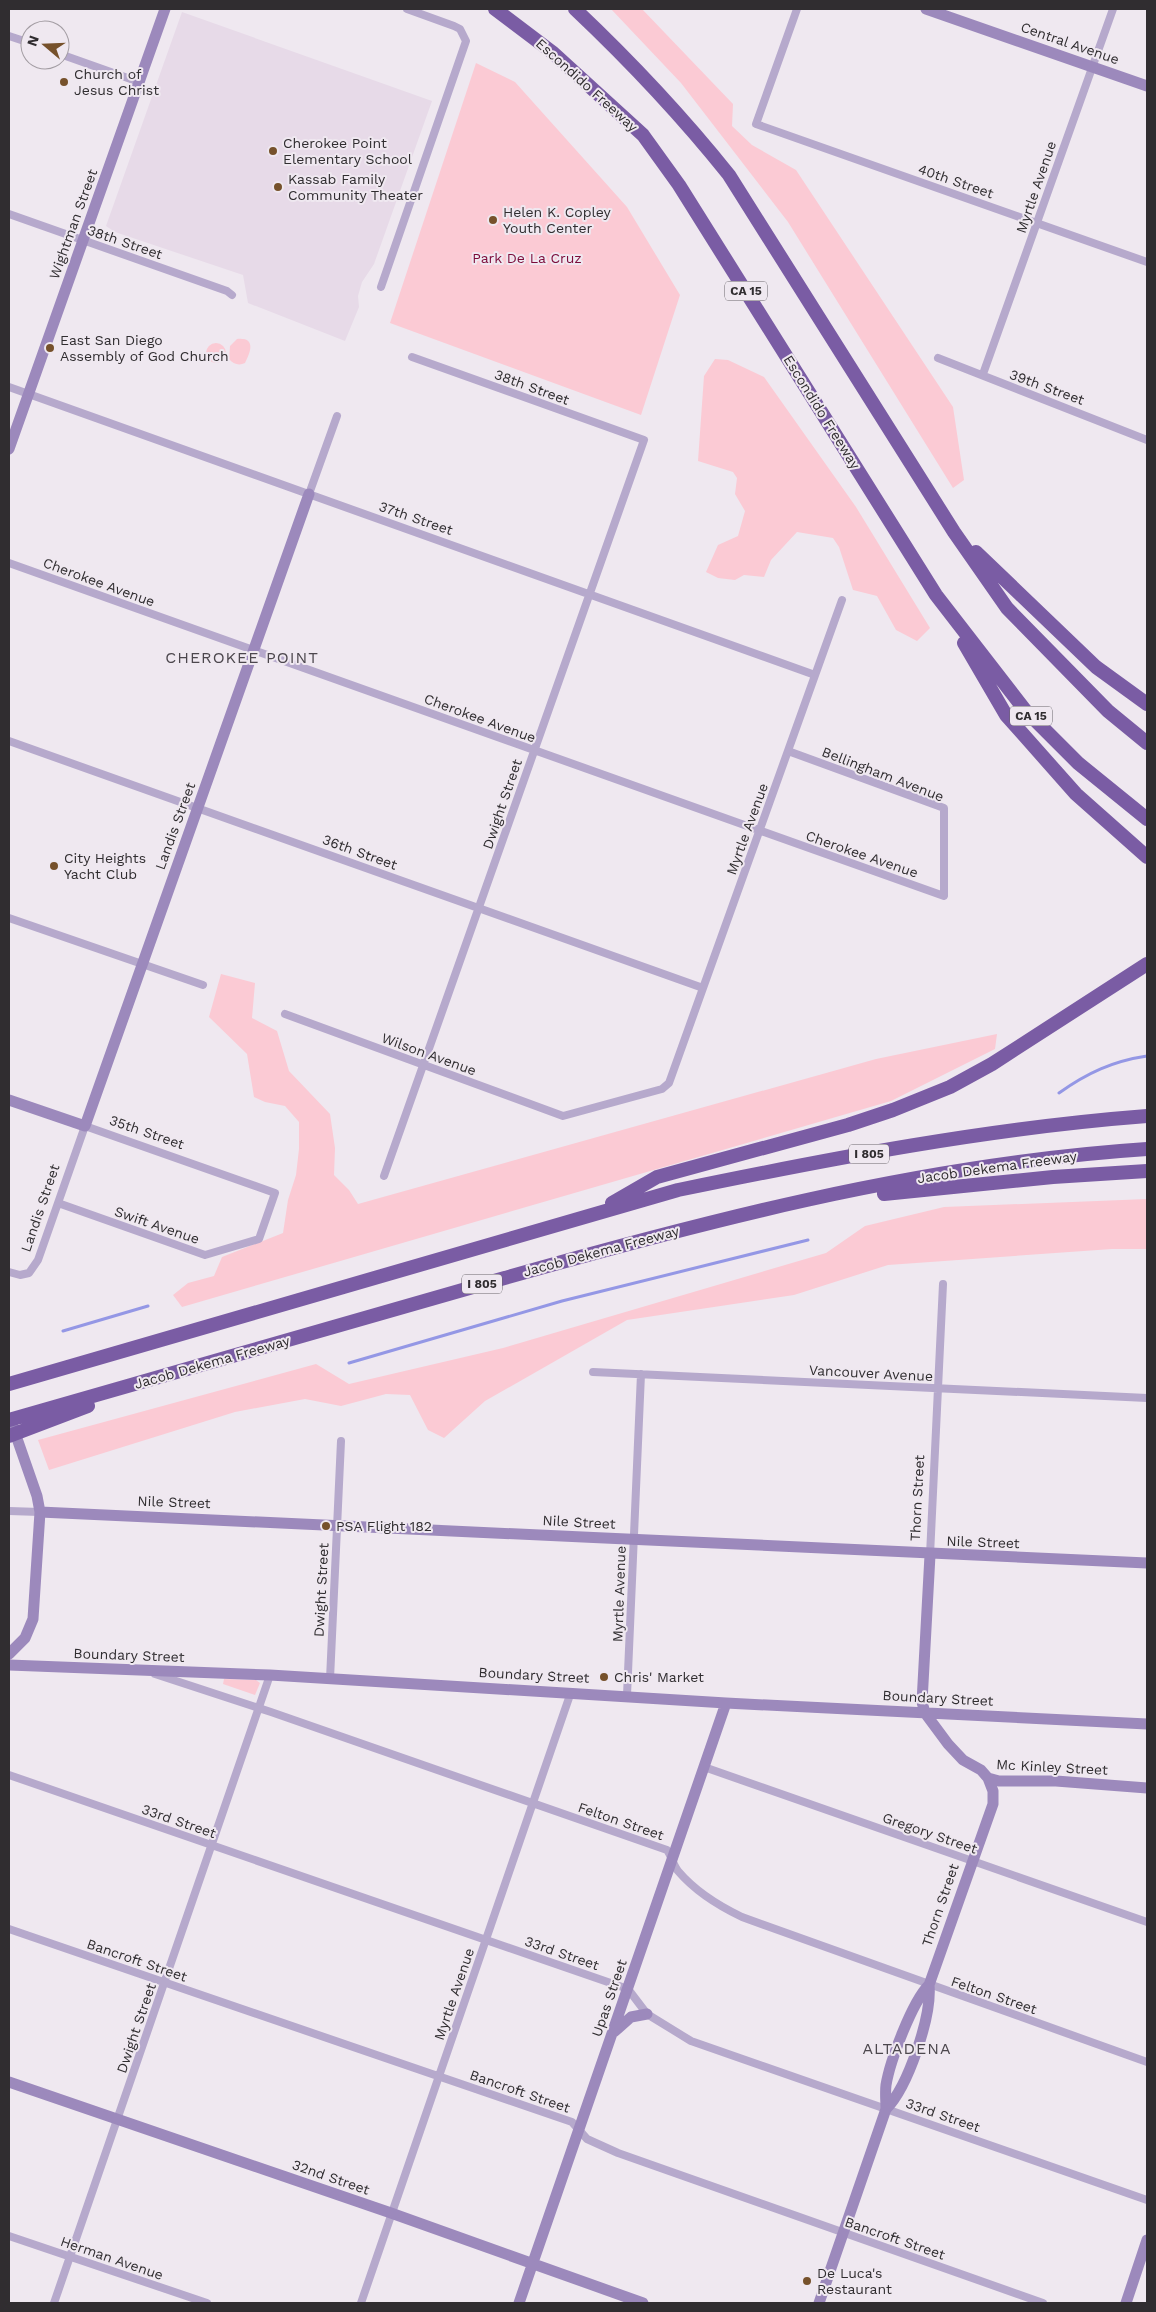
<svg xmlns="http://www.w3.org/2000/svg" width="1156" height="2312" viewBox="0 0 1156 2312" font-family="'Work Sans',sans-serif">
	<rect width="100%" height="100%" fill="#efe8f0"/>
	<path fill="#e7dae8" d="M182,12L432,101L374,264L362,282L358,296L359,307L345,341L248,303L243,275L115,232L106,226Z"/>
	<path fill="#fbcad4" d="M611,9H642L733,104L732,126L752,145L796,170L953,407L964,480L953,488L788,222L681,83Z
		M476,63L515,82L627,207L680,295L641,415L390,323Z
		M237,339C257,337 250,353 245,363C239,366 233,364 229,359L230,346Z
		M206 353a10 10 0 1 1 20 0a10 10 0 1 1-20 0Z
		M715,359L728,360L764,377L856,507L930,628L917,641L896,630L877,596L853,590L839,547L833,538L797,532L771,560L764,577L744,575L735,580L718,578L706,572L718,545L738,536L745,511L735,494L737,478L733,472L698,461L704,376Z
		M221,974L255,983L252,1018L277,1031L289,1071L330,1114L335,1148L334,1175L349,1190L358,1204L876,1059L997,1034L995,1049L891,1101L182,1307L173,1295L188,1283L214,1276L222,1257L283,1233L288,1200L296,1175L299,1149V1122L285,1106L265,1102L254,1097L247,1054L209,1017Z
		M1147,1199V1249H1112L888,1265L794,1295L627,1320L485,1401L444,1438L428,1430L410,1395L386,1394L341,1406L305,1399L235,1412L49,1470L38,1440L316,1364L349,1384L503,1348L826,1253L865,1226L944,1207Z
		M224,1679L256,1680L260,1683L255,1695L223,1684Z"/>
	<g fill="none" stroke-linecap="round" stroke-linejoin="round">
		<path stroke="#9497e5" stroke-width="3" d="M1059,1093C1087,1073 1113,1061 1147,1056
			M63,1331L148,1306
			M349,1363L562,1301L808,1240"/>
		<path stroke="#b6a9cc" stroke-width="8" d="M797,9L756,124L1147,262
			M9,36L30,43
			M60,54L139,82
			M9,214L227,291L232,295
			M381,287L466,41L460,29L454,26L407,9
			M938,358L1147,440
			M983,374L1113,9
			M9,387L815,675
			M309,494L337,416
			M9,563L944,896V808L788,751
			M9,741L703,988
			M9,918L203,985
			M285,1014L563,1116L662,1089L669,1083L842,600
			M384,1176L644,440L412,357
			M9,1272L20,1275L29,1273L38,1260L85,1126L275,1193L259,1239L205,1255L58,1203
			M593,1372L1147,1398
			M9,1511L40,1512
			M930,1555L943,1284
			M155,1674L271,1712L667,1850C672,1857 673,1865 678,1871C695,1891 719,1906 742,1917L1147,2062
			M330,1679L341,1441
			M627,1695L641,1374
			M704,1767L1147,1922
			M9,1775L628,1989L647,2014L691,2041L1147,2200
			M9,1929L572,2122L587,2139L618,2153L1043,2303
			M9,2236L207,2303
			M54,2303L270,1675
			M361,2303L571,1692"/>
		<path stroke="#9c89bc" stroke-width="11" d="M926,9L1147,86
			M9,449L165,9
			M9,1100L85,1126L309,494
			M40,1512C409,1526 778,1549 1147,1563
			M930,1555L922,1702L925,1713L948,1744L963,1760L981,1770L988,1778L999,1781H1056L1147,1788
			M9,1654L25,1638L33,1619L40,1512L37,1496L13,1427
			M9,1665L270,1675L726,1703L1147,1724
			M614,2032L631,2017L647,2014
			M9,2082L391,2213L643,2303
			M886,2109C908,2087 932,2016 929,1985L993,1804V1791L988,1778
			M519,2303L726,1703
			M819,2303L886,2109C886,2101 885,2093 886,2085C890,2061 912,2002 929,1985
			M1126,2303L1147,2240"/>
		<path stroke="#7a5ca4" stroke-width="14" d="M495,9L552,52L643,135L679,185L936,595L1025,710L1078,763L1147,819
			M575,9C630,61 681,115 729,175L954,532L1007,608L1108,711L1147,743
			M976,552L1096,667L1147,704
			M964,643L1006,715L1076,794L1147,857
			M884,1194L1053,1177L1147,1171
			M612,1203L657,1177L848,1125L893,1110L950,1087L992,1064L1147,964
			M9,1384L678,1190C833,1158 990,1128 1147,1116
			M9,1420C164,1376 318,1331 473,1287C693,1224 918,1164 1147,1149
			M9,1436L88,1406"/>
	</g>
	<g fill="#76512b" stroke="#efe8f0" stroke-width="2">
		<circle cx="64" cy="82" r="5"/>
		<circle cx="273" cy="151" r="5"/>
		<circle cx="278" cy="187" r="5"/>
		<circle cx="493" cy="220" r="5"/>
		<circle cx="50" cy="348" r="5"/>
		<circle cx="54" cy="866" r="5"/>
		<circle cx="326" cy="1526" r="5"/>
		<circle cx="604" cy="1677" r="5"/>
		<circle cx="807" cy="2281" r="5"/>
	</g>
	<g text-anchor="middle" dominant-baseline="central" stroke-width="4" stroke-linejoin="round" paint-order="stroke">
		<g fill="#efe8f0" stroke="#69656a" stroke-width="1">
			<rect x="725" y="281.5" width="42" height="19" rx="4"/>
			<rect x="1010" y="706.5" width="42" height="19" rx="4"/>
			<rect x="849" y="1144.5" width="40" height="19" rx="4"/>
			<rect x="462" y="1274.5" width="40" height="19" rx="4"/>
		</g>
		<g font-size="12" font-weight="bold" fill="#302d30">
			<text x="746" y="291">CA 15</text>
			<text x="1031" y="716">CA 15</text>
			<text x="869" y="1154">I 805</text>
			<text x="482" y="1284">I 805</text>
		</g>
		<g font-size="14" fill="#302d30" stroke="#efe8f0">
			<text transform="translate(1070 43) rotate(19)">Central Avenue</text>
			<text transform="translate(587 85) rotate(42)">Escondido Freeway</text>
			<text transform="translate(956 181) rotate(19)">40th Street</text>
			<text transform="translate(1036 187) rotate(-71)">Myrtle Avenue</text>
			<text transform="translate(73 224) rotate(-70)">Wightman Street</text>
			<text transform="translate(125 242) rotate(19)">38th Street</text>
			<text transform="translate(532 387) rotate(20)">38th Street</text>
			<text transform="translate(1047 387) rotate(20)">39th Street</text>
			<text transform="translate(822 412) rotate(58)">Escondido Freeway</text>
			<text transform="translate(416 518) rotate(19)">37th Street</text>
			<text transform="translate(99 582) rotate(20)">Cherokee Avenue</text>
			<text transform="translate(480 718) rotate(20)">Cherokee Avenue</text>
			<text transform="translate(883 774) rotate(21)">Bellingham Avenue</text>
			<text transform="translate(502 804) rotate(-71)">Dwight Street</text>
			<text transform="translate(175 826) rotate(-70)">Landis Street</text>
			<text transform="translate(747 829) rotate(-70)">Myrtle Avenue</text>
			<text transform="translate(360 852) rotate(20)">36th Street</text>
			<text transform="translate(862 854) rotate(19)">Cherokee Avenue</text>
			<text transform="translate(429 1054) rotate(20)">Wilson Avenue</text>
			<text transform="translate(147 1132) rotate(19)">35th Street</text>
			<text transform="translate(997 1167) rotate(-8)">Jacob Dekema Freeway</text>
			<text transform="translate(40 1208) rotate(-71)">Landis Street</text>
			<text transform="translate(157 1225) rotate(19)">Swift Avenue</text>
			<text transform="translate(601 1251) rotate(-15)">Jacob Dekema Freeway</text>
			<text transform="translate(212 1362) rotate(-16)">Jacob Dekema Freeway</text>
			<text transform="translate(871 1373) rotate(3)">Vancouver Avenue</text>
			<text transform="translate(917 1498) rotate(-87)">Thorn Street</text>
			<text transform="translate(174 1502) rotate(2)">Nile Street</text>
			<text transform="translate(579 1522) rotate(3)">Nile Street</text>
			<text transform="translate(983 1542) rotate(2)">Nile Street</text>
			<text transform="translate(321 1590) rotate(-87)">Dwight Street</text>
			<text transform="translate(619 1594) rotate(-88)">Myrtle Avenue</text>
			<text transform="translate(129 1655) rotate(2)">Boundary Street</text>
			<text transform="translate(534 1675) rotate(3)">Boundary Street</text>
			<text transform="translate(938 1698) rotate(3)">Boundary Street</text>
			<text transform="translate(1052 1767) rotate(3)">Mc Kinley Street</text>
			<text transform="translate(179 1821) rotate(19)">33rd Street</text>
			<text transform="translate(621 1821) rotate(19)">Felton Street</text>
			<text transform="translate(930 1833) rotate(19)">Gregory Street</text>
			<text transform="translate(940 1905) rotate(-71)">Thorn Street</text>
			<text transform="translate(562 1953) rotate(19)">33rd Street</text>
			<text transform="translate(137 1960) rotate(19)">Bancroft Street</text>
			<text transform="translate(454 1994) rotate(-71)">Myrtle Avenue</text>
			<text transform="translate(994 1995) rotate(19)">Felton Street</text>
			<text transform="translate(609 1998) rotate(-71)">Upas Street</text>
			<text transform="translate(136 2028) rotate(-71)">Dwight Street</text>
			<text transform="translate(520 2091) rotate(19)">Bancroft Street</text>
			<text transform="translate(943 2115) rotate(19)">33rd Street</text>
			<text transform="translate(331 2177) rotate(19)">32nd Street</text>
			<text transform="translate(895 2238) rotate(19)">Bancroft Street</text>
			<text transform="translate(112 2258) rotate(19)">Herman Avenue</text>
		</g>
		<g font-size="14" fill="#302d30" stroke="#efe8f0" text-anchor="start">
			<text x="74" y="74">Church of<tspan x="74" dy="16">Jesus Christ</tspan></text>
			<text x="283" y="143">Cherokee Point<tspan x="283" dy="16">Elementary School</tspan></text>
			<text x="288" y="179">Kassab Family<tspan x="288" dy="16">Community Theater</tspan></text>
			<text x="503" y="212">Helen K. Copley<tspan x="503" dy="16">Youth Center</tspan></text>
			<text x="60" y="340">East San Diego<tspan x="60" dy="16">Assembly of God Church</tspan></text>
			<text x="64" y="858">City Heights<tspan x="64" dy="16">Yacht Club</tspan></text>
			<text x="336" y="1526">PSA Flight 182</text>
			<text x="614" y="1677">Chris' Market</text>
			<text x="817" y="2273">De Luca's<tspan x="817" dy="16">Restaurant</tspan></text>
		</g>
		<g font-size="14" fill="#7b0b3a" stroke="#efe8f0">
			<text x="527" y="258">Park De La Cruz</text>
		</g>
		<g font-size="16" letter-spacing="1" fill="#4c474d" stroke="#efe8f0">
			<text x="242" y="657">CHEROKEE POINT</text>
			<text x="907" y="2048">ALTADENA</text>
		</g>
	</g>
	<rect width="1156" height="2312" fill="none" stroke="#302d30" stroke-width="20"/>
	<g transform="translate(45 45) rotate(289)"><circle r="24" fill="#efe8f0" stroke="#a39da3"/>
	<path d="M0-4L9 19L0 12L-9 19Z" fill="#76512b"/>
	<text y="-8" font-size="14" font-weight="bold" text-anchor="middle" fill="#302d30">N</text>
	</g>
</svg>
